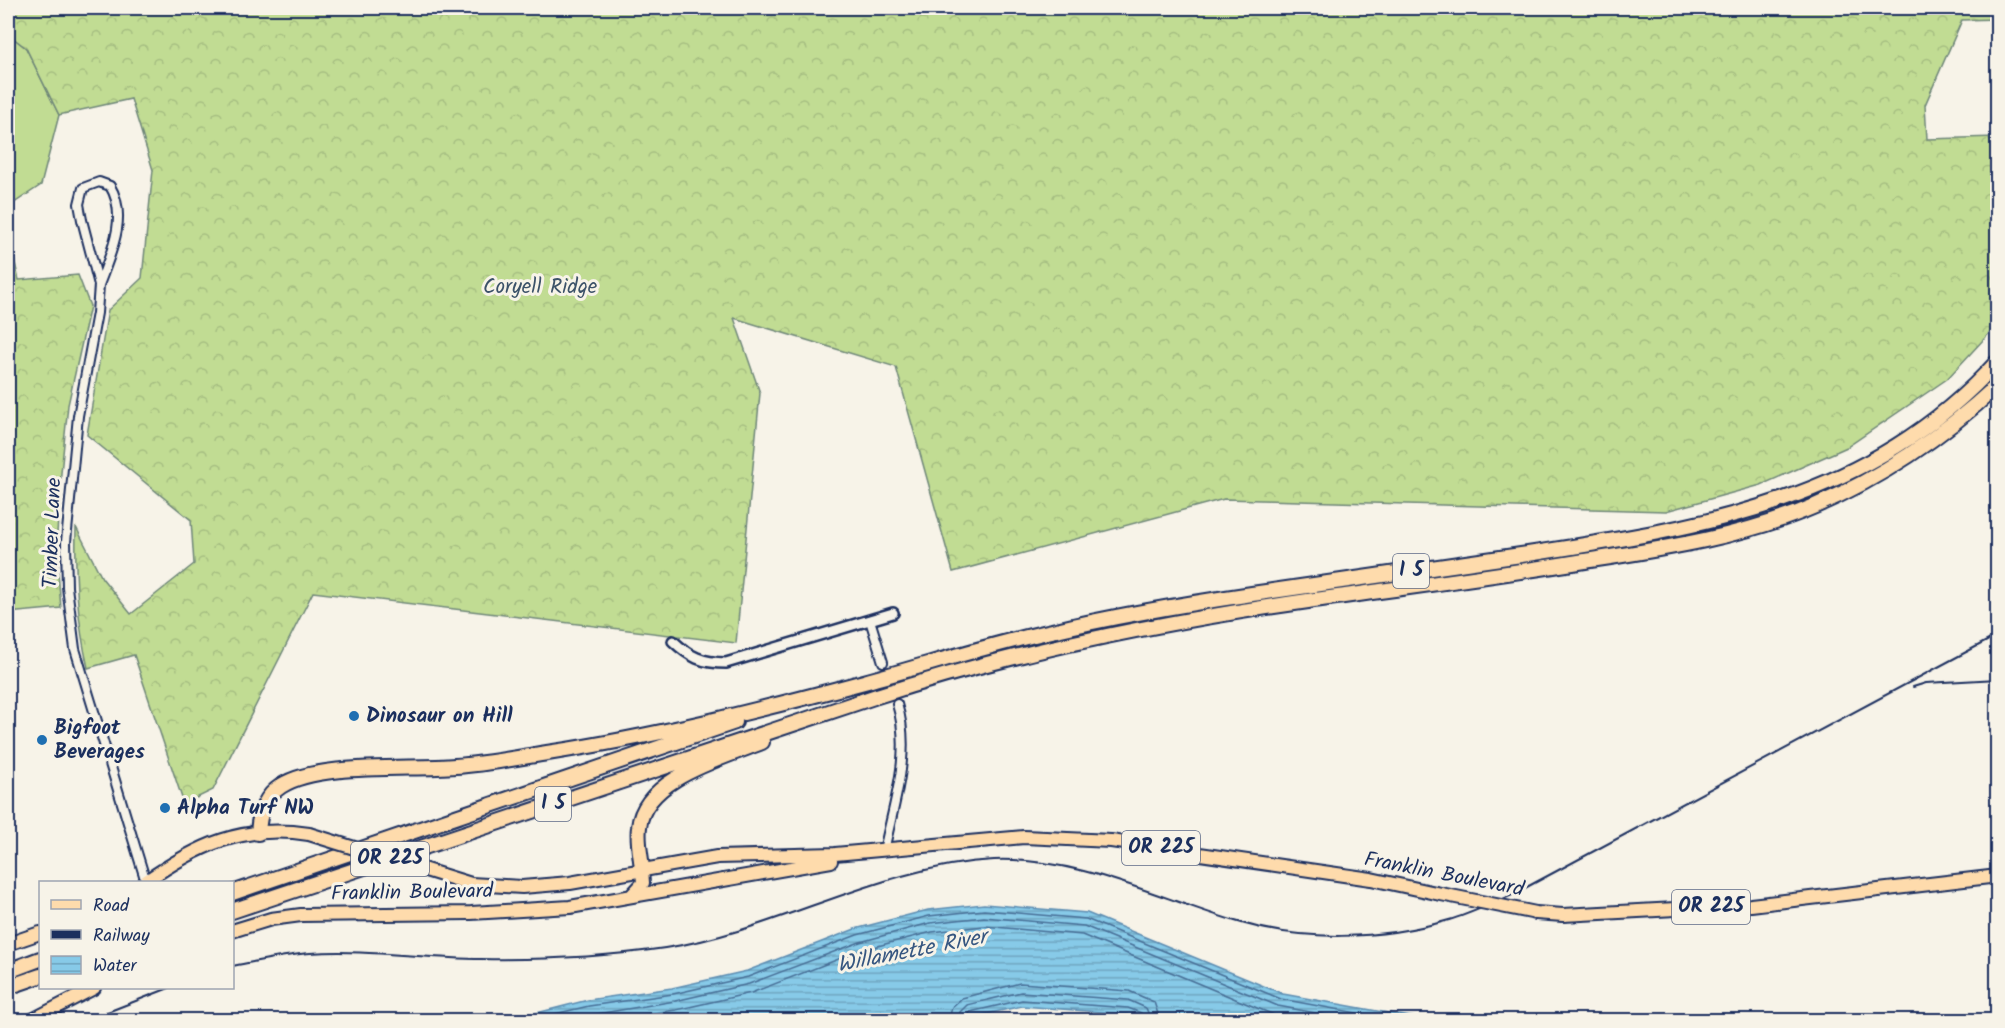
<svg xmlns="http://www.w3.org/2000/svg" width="2005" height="1028" viewBox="0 0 2005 1028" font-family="Kalam,sans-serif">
	<defs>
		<pattern id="forest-crowns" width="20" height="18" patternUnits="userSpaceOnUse" patternTransform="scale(1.5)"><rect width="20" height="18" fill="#c1dc93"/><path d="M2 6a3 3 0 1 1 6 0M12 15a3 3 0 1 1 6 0" fill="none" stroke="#a5bd81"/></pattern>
		<pattern id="water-rules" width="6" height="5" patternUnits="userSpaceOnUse" patternTransform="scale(1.5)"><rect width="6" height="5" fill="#87cae8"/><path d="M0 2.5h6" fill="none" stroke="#6ea4bf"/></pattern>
	</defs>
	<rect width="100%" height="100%" fill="#f7f3e8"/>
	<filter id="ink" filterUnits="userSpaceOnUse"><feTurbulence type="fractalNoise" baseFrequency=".0167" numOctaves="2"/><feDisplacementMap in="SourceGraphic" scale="12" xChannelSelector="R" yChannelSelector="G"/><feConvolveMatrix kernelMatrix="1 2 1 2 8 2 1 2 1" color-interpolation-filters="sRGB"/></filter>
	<g filter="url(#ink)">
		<path fill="#c1dc93" stroke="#6e8678" stroke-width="1.5" d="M8,34L26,48L59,115L41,185L8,207Z"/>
		<path fill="url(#forest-crowns)" stroke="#6e8678" stroke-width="1.5" d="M8,8H1997V19L1962,20L1925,105L1927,139L1997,137V325L1947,379L1847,447L1761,485L1666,511L1224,499L953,572L896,367L734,318L760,393L736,643L313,592L213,790L184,804L134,655L88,668C77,621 75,576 76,527L102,578L131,614L194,564L191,520L87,435L108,310L142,278L153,170L131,99L59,115L26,48L8,34Z
			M8,233L19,280L78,275L90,306L68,405L61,473L56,549L61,608L8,613Z"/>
		<path fill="url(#water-rules)" stroke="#5c8cb1" stroke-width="1.5" d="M984,904L1087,913L1283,994L1427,1020H1145L1126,1014L1022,1006L960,1020H509L588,1000L672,988L747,971L855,929L928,910Z"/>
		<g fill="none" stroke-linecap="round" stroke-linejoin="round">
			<path stroke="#466d95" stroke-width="1.5" d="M529,1020L589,1006L673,994L748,977L857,935L929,916L984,910L1086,919L1281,999L1394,1020
				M561,1020L675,1001L749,984L860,942L930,923L984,917L1084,926L1278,1006L1353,1020
				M603,1020L676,1010L751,993L862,950L932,932L984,926L1082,935L1274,1015L1304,1020
				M949,1020L952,1007L962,998L1020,983L1129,991L1154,1002L1160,1020
				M958,1020L960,1012L967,1005L1021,992L1128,1000L1146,1008L1151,1020
				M966,1020L970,1012L1022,1000L1128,1008L1141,1013L1144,1020"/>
			<path stroke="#cbcccc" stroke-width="8" stroke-dasharray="8 4" stroke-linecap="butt" d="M883,662L897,704"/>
			<g stroke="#1b2f5e" stroke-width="12">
				<path id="minor" d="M99,285C110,255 129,217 110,186L99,182L83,188L79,204L82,220L99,285L97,313L78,416L66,542L67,587L75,649L146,882
					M870,620L883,662
					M884,851C894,802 912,753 897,704"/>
			</g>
			<g stroke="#1b2f5e" stroke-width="14">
				<path id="tertiary" d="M673,641C690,657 702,663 726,663L893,613"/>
			</g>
			<g stroke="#1b2f5e" stroke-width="16">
				<path id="primary" d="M145,882C198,845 242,824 309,834
					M471,884L522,887L570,883L717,857L835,854L1024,837L1111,841L1371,879L1436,893
					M631,896L643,883L642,869
					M1563,915L1751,905L1998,876
					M232,931L271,919L301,915L471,913L570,907L831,861
					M8,944L40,933
					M32,1020L94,988"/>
			</g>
			<g stroke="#1b2f5e" stroke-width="18">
				<path id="motorway" d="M258,833C259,814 264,797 281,786C317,762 410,770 455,766C486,764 517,758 547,753C653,737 760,710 864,682C927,665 988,645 1052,631C1118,615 1185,604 1252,594C1344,580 1436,567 1528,554C1704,527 1871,501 1998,361
					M642,869C641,856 637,841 639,827C644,778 723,758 762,742
					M232,893L735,722
					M232,911L874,697C1015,651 1161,622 1308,601C1401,588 1493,576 1585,561C1662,549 1743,537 1815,506C1883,477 1944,435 1998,385
					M8,971L40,959
					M8,987L40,976"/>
			</g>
			<use href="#minor" stroke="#f7f3e8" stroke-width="8"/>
			<use href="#tertiary" stroke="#f7f3e8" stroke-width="9"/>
			<use href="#primary" stroke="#fedbac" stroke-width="12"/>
			<use href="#motorway" stroke="#fedbac" stroke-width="14"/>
			<path stroke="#1b2f5e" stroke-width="2" d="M1913,687L1926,683L1998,679
				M232,966C258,961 284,955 310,953C367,949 424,959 481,959C542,960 604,957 665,948C778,931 878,866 994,860C1079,857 1155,897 1235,921C1302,942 1381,940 1449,920C1470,914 1490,904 1510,896L1998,635
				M87,1020L169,988"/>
			<g stroke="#1b2f5e" stroke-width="16" stroke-linecap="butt">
				<path id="primary-bridge" d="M309,834L471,884
					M1436,893L1536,913L1563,915"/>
			</g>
			<use href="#primary-bridge" stroke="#fedbac" stroke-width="12"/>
		</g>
	</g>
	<g fill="#1f6fb2" stroke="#f7f3e8" stroke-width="2">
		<circle cx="354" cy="716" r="6"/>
		<circle cx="42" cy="740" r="6"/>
		<circle cx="165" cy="808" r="6"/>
	</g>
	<g text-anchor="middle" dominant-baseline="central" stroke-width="6" stroke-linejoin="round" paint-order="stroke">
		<g fill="#f7f3e8" stroke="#5d6a87" stroke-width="1.5">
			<rect x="1393" y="554" width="36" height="34" rx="4.5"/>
			<rect x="535" y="787" width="36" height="34" rx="4.5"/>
			<rect x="1122" y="831" width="78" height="34" rx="4.5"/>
			<rect x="351" y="842" width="78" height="34" rx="4.5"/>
			<rect x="1672" y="890" width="78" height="34" rx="4.5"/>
		</g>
		<g font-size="20" font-weight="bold" fill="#1b2f5e">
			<text x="1411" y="571">I 5</text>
			<text x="553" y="804">I 5</text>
			<text x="1161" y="848">OR 225</text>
			<text x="390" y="859">OR 225</text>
			<text x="1711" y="907">OR 225</text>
		</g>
		<g font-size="21" fill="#3c5269" stroke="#f7f3e8">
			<text x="540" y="287">Coryell Ridge</text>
		</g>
		<g font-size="21" fill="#1b2f5e" stroke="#f7f3e8">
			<text transform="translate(53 533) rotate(-88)">Timber Lane</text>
			<text transform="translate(1444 875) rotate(11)">Franklin Boulevard</text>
			<text transform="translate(412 893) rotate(-1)">Franklin Boulevard</text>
		</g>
		<g font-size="21" font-weight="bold" fill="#1b2f5e" stroke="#f7f3e8" text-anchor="start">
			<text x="366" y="716">Dinosaur on Hill</text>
			<text x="54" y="728">Bigfoot<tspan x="54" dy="24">Beverages</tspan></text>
			<text x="177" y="808">Alpha Turf NW</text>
		</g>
		<g font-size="22" font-style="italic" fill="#365680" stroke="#f7f3e8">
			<text transform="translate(912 952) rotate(-11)">Willamette River</text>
		</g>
	</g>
	<rect width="2005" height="1028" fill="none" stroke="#f7f3e8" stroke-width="30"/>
	<rect x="15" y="15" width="1975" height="998" fill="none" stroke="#1b2f5e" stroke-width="2" filter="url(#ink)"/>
	<rect x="39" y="881" width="195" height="108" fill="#f7f3e8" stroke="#9fa5b1" stroke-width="1.5"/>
	<rect x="51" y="900" width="30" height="9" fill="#fedbac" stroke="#9fa5b1" stroke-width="1.5"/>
	<text x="93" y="911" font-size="18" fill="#1b2f5e">Road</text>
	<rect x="51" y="930" width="30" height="9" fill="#1b2f5e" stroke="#9fa5b1" stroke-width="1.5"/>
	<text x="93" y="941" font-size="18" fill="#1b2f5e">Railway</text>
	<rect x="51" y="956" width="30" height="18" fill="url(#water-rules)" stroke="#9fa5b1" stroke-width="1.5"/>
	<text x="93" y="971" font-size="18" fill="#1b2f5e">Water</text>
</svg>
